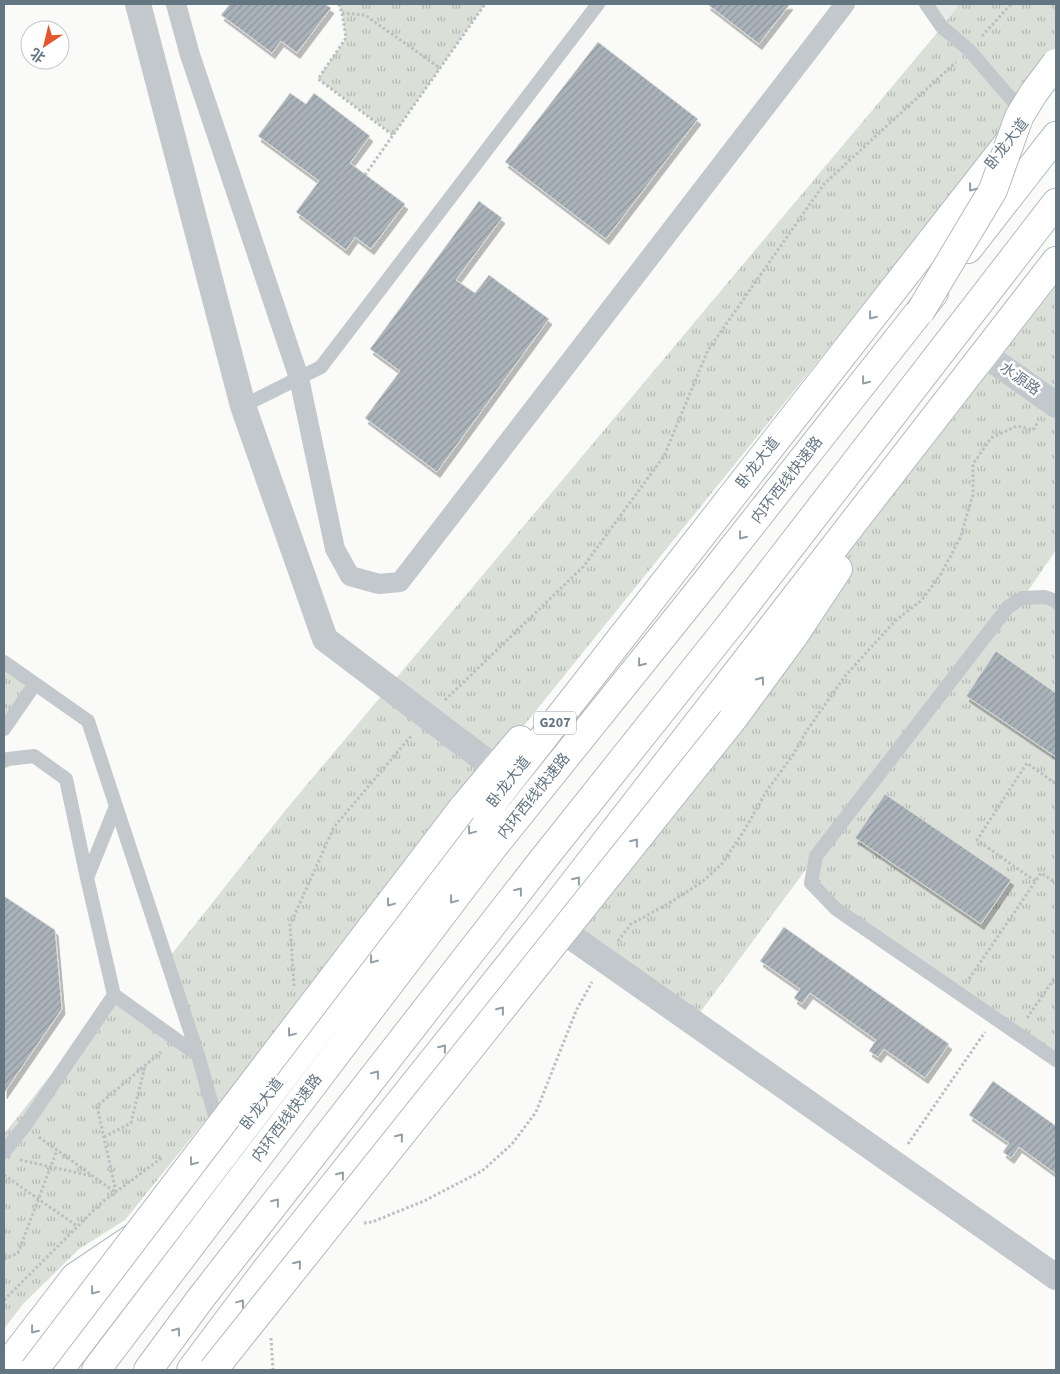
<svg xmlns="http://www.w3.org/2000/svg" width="1060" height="1374" viewBox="0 0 1060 1374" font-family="'Source Sans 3','Noto Sans SC',sans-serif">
	<defs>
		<pattern id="grass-tufts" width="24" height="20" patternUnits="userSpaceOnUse" patternTransform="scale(1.25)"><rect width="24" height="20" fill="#dadfd7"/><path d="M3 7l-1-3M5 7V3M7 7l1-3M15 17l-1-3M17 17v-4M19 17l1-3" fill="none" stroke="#b4b9b4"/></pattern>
		<pattern id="building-hatch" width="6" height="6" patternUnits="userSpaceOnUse" patternTransform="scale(1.25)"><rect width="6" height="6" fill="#aab3b9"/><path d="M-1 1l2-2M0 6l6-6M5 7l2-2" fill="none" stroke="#8e969c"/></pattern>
		<filter id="shadow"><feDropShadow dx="3" dy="5.5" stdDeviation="0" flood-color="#0004"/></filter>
	</defs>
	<rect width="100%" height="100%" fill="#fafaf8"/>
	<path fill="#e8e9e9" d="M926,4H959L942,27Z"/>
	<path fill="url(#grass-tufts)" d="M339,4H485L393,135L318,79L346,38L342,13Z
		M959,4H1056V66L125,1220L79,1249L23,1304L4,1329V1134L114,995L197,1054L167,960L284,812L942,27Z
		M1056,261V550L1023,598L1056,601V1060L811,883L815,857L693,1022L546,919Z
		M4,662L35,684L4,729Z"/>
	<path fill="url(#building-hatch)" stroke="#dcdcda" filter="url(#shadow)" d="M230,4H325L331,8L297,53L281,41L272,53L221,15Z
		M707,4H790L759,44Z
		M598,42L698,119L606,239L505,162Z
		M290,93L306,104L314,93L370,136L350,163L405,204L371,249L355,237L346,250L296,212L319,181L258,136Z
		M479,201L502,218L456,280L475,293L489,275L549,319L437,472L365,418L400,371L370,349Z
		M996,651L1056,693V757L966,696Z
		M885,794L1011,880L981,924L855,838Z
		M4,896L55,930L62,1009L4,1093Z
		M784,927L949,1044L925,1078L884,1049L878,1057L869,1051L876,1040L810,993L802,1004L794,998L800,989L760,961Z
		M993,1081L1056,1126V1174L1019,1147L1011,1158L1003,1152L1009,1143L969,1115Z"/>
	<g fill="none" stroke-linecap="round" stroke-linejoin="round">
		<g stroke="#b3babf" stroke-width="30">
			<path id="secondary" d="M4,1369L75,1277L133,1238"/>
		</g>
		<g stroke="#b4b9bd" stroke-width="30">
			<path id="trunk" d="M968,249L1056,136
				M732,720L793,637L838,569
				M462,809L520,740
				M59,1370L504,788L1008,143
				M96,1370L494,846L695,596L934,293
				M148,1370L201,1298L545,857L733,621L1056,203
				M191,1370L266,1270L546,919L1056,261"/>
		</g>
		<path stroke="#bbbfc2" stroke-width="3" stroke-dasharray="2.5 2.5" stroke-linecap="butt" d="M339,4L342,13L346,38L318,79L393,135
			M342,13L365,15L440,68
			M982,36L1011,4
			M365,175L485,4
			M445,700L583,567L664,456L708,350L824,184L956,62
			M1035,881L977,840L1027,763L1056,784
			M618,941L631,924L666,905L702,882L721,865L744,831L766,792L793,755L806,732L845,676L895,621L922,600L941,574L960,538L973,495V464L991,438L1017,426L1033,430L1038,422
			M969,979L1041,873L1056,883
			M294,986L290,925L334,827L412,735
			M1027,1018L1056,976
			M39,1137L115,1192
			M104,1137L131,1123L145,1066
			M908,1144L985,1032
			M20,1160L92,1176
			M4,1175L77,1226
			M116,1192L97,1106L161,1052
			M364,1223L372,1222L424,1201L482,1171L512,1144L536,1112L576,1011L592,982
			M4,1259L18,1253L57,1150
			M4,1300L101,1203L163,1157
			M271,1338L273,1370"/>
		<path stroke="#c3c8cc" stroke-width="14" d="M926,4L942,27L969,50L1025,115
			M243,406L321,367L598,4
			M1056,601L1045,597L1022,598L1008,607L816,856L811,883L836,909L1056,1060
			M4,662L88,721L198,1055L219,1130
			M4,729L35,684
			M4,761L8,759L34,756L66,779L87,878L116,806
			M87,878L114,995L198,1055
			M4,1152L24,1127L114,995"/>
		<path stroke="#c3c8cc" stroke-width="20" d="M176,4L190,55L299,378L335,549L350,576L379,584L400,582L845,4"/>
		<path stroke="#c3c8cc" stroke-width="26" d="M138,4L243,406L325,639L495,768
			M984,354L1056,405
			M546,919L1056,1277"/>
		<use href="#secondary" stroke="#fff" stroke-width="28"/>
		<use href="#trunk" stroke="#fff" stroke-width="28"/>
		<g stroke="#b4b9bd" stroke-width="30" stroke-linecap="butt">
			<path id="trunk-bridge" d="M920,312L993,190L1019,117L1033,94L1056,63
				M34,1370L462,809
				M213,1370L732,720"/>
		</g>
		<use href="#trunk-bridge" stroke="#fff" stroke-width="28"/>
	</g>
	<defs><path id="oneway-chevron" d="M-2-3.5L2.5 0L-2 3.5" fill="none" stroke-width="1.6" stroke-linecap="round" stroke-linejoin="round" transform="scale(1.25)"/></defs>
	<g stroke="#939fa8">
		<use href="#oneway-chevron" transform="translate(972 188) rotate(128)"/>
		<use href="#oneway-chevron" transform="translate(872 316) rotate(128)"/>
		<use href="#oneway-chevron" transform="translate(865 381) rotate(128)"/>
		<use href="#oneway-chevron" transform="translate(742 536) rotate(128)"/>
		<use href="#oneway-chevron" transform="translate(641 663) rotate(129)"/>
		<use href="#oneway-chevron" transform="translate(761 680) rotate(-54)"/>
		<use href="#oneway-chevron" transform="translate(471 831) rotate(127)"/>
		<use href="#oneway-chevron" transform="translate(635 842) rotate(-51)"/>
		<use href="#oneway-chevron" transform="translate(577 880) rotate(-52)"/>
		<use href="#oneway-chevron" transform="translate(519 891) rotate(-52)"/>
		<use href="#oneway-chevron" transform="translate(453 900) rotate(127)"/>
		<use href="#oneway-chevron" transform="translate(390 903) rotate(127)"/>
		<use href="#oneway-chevron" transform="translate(373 960) rotate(127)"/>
		<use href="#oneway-chevron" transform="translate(501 1010) rotate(-51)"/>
		<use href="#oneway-chevron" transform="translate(291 1033) rotate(127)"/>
		<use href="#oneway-chevron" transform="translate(443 1048) rotate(-51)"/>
		<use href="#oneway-chevron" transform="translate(376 1074) rotate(-52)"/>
		<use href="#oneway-chevron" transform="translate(400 1137) rotate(-51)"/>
		<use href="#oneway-chevron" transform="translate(193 1162) rotate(127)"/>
		<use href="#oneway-chevron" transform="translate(341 1175) rotate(-51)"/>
		<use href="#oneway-chevron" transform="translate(276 1202) rotate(-52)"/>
		<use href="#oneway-chevron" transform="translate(298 1264) rotate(-51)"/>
		<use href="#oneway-chevron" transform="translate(94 1291) rotate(127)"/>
		<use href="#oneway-chevron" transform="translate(241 1303) rotate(-53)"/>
		<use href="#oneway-chevron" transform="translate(34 1330) rotate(128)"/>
		<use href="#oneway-chevron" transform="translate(177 1331) rotate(-54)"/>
	</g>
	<g text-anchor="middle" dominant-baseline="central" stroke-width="5" stroke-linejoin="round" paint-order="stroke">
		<rect fill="#fff" stroke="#939fa8" stroke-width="1" x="534" y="711.5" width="42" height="23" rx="4"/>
		<g font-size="14" font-weight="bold" fill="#657683">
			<text x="555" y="723">G207</text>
		</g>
		<g font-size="15" fill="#657683" stroke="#fff">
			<text transform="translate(1007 144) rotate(-52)">卧龙大道</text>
			<text transform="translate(1020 379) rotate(35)">水源路</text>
			<text transform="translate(758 463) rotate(-52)">卧龙大道</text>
			<text transform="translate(787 480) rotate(-52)">内环西线快速路</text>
			<text transform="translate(509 782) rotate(-52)">卧龙大道</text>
			<text transform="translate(534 796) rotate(-51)">内环西线快速路</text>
			<text transform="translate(262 1104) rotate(-53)">卧龙大道</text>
			<text transform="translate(287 1118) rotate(-53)">内环西线快速路</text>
		</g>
	</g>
	<rect width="1060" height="1374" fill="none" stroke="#657683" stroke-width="10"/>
	<g transform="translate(45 45) rotate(215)"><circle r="24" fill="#ffffff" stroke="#c1c8cd"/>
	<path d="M0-4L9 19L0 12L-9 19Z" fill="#e4572e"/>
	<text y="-8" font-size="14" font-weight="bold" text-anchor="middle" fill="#657683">北</text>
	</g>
</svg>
